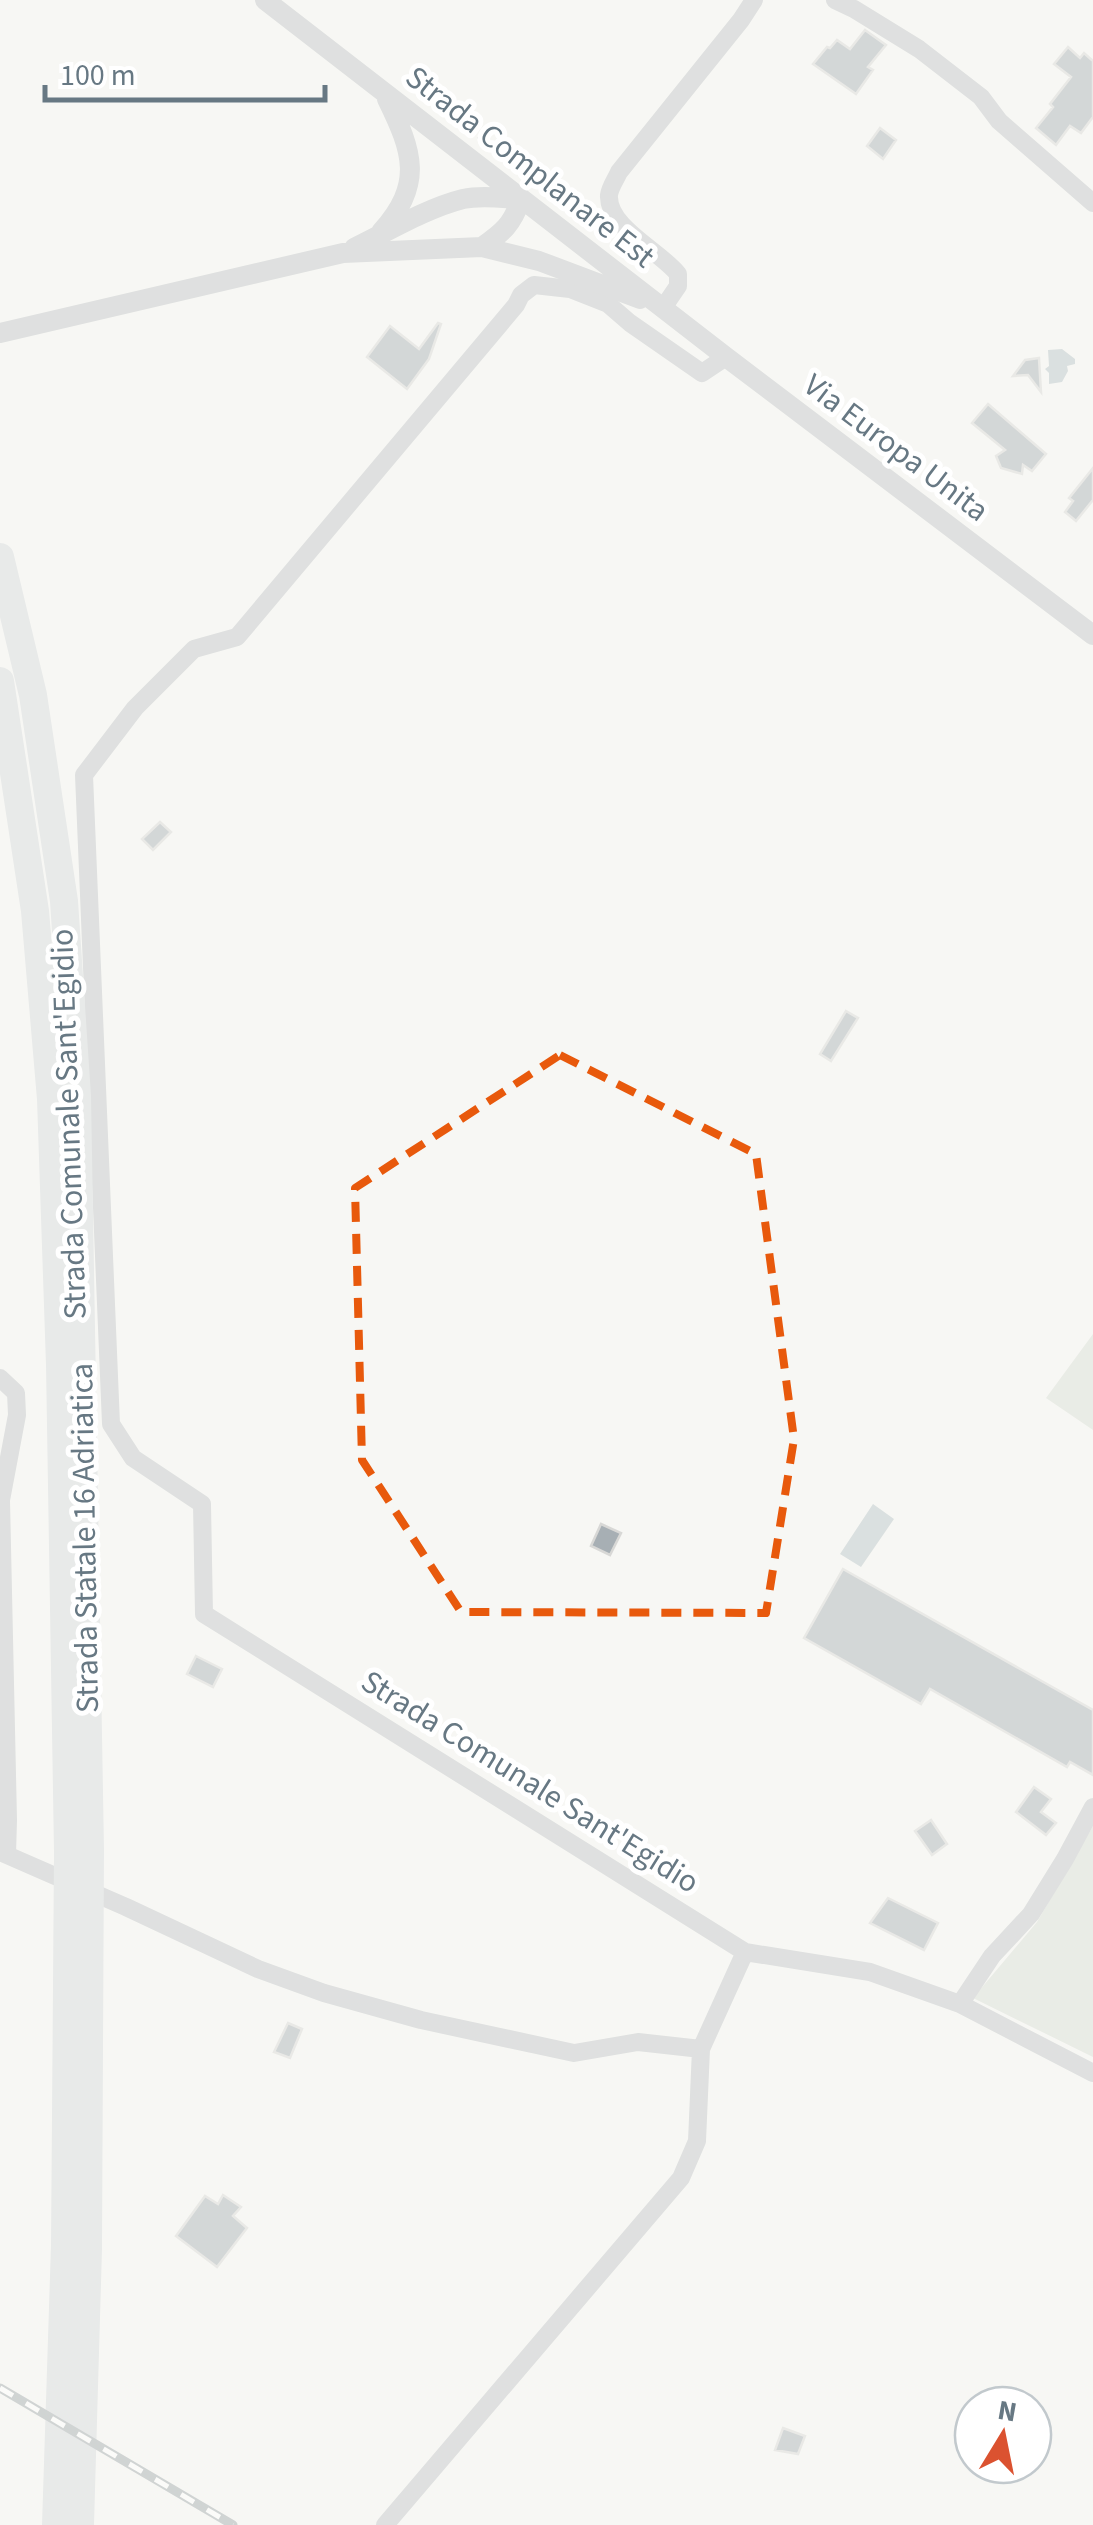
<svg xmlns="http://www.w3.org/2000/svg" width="1093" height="2525" viewBox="0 0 1093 2525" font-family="'Source Sans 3',sans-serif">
	<rect width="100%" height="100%" fill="#f7f7f4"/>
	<path fill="#d8ddd5" d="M1093,1334V1430L1046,1398Z
		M1093,1826V2057L973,1998L1037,1922Z"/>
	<path fill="#b7c3c7" d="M1062,349L1075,359V364L1067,366L1068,371L1062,382L1049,384V373L1045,369L1049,366L1048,350Z
		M873,1504L894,1519L861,1567L840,1554Z"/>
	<path fill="#a7afb4" stroke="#d8d8d6" stroke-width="2.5" d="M865,30L886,45L868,67L873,70L856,94L813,64L827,47L830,48L837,40L850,49Z
		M1068,47L1080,58L1084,53L1093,61V117L1081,133L1070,126L1056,145L1036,128L1053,107L1050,104L1071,77L1054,64Z
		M880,128L896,140L883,159L867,146Z
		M438,323L441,324L429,359L407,389L367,357L390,326L419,349Z
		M1039,358L1041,392L1028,375L1013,376L1025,360Z
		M988,404L1046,454L1032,471L1023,465L1022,474L1001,468L996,456L1005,450L972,423Z
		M1093,468V500L1076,521L1065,512L1073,501L1069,498Z
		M160,822L171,832L153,850L142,839Z
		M846,1011L858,1018L831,1061L820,1054Z
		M601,1524L621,1533L610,1555L591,1546Z
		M843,1569L1093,1710V1775L1070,1762L1067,1767L930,1689L921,1704L804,1638Z
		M196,1656L222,1669L213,1687L187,1674Z
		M1034,1787L1051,1799L1041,1812L1056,1823L1046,1835L1016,1812Z
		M931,1820L947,1844L932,1855L915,1831Z
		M888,1898L938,1923L924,1950L870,1923Z
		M288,2023L302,2029L290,2058L274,2052Z
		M223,2195L241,2207L233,2216L247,2228L217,2267L176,2236L205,2196L218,2204Z
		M783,2428L805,2436L798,2454L775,2450Z"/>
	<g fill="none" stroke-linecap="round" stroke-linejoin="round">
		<path stroke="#babdbf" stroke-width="4" stroke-dasharray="5 5" stroke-linecap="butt" d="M430,101L437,104L498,152L504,160"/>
		<path stroke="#c0c4c7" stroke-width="18" d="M835,0L854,9L919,49L981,97L999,121L1093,203
			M663,308L678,286V274C660,251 607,227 609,195C610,187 616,179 619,172L741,20L754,0
			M726,357L702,373L630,323L608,304L570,289L534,285L521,295L516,305L237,637L194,649L135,708L84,775L111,1424L133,1458L202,1504L204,1614L745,1952L870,1972L960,2004L1093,2073
			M0,1378L16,1393L17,1415L1,1500L8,1820L7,1855
			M0,1852L126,1907L258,1969L324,1993L421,2020L574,2053L638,2042L701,2049L745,1952
			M960,2004L992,1956L1031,1914L1065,1859L1093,1807
			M385,2525L681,2178L697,2141L701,2049"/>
		<path stroke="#c0c4c7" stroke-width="20" d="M265,0L726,357L1093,635
			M381,232C424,184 413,152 387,99
			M482,247C503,232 512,225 521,199
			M354,248C387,232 427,208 463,199C481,195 501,198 519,199
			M0,333L343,253L482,247L539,261L640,299"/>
		<path stroke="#d5d9dc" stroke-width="28" d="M0,557L33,695L64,901L77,1096L90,1850L88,2249L80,2525
			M0,681L35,911L51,1099L60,1365L68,1853L65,2245L56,2525"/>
		<g stroke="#a1a8ac" stroke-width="9">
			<path id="rail" d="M0,2388L233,2525"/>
		</g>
		<use href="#rail" stroke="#fff" stroke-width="5" stroke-dasharray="15" stroke-linecap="butt"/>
	</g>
	<path d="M0 0H1093V2525H0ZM560,1055L756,1154L794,1439L766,1613L461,1612L362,1460L355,1188Z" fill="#f7f7f4" fill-opacity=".55" fill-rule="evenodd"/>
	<path fill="none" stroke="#e8590c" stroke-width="8" stroke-dasharray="20 12" stroke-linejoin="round" d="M560,1055L756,1154L794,1439L766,1613L461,1612L362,1460L355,1188Z"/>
	<g text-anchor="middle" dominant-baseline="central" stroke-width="10" stroke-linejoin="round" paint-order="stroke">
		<g font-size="32" fill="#677883" stroke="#fff">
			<text transform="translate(530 167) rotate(38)">Strada Complanare Est</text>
			<text transform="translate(896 448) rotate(37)">Via Europa Unita</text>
			<text transform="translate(69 1124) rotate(-92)">Strada Comunale Sant'Egidio</text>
			<text transform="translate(85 1538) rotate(-91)">Strada Statale 16 Adriatica</text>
			<text transform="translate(530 1782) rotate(32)">Strada Comunale Sant'Egidio</text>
		</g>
	</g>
	<g transform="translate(1003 2435) rotate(10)"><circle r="48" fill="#ffffff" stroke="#c2c9cd" stroke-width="2.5"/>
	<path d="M0-8L18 38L0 25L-18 38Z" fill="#db5230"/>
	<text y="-15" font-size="28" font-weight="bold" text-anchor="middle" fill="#677883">N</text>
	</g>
	<path d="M45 85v15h280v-15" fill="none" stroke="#677883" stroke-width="5"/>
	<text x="60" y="85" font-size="30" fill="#677883" stroke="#ffffff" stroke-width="8" paint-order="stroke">100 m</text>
</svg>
